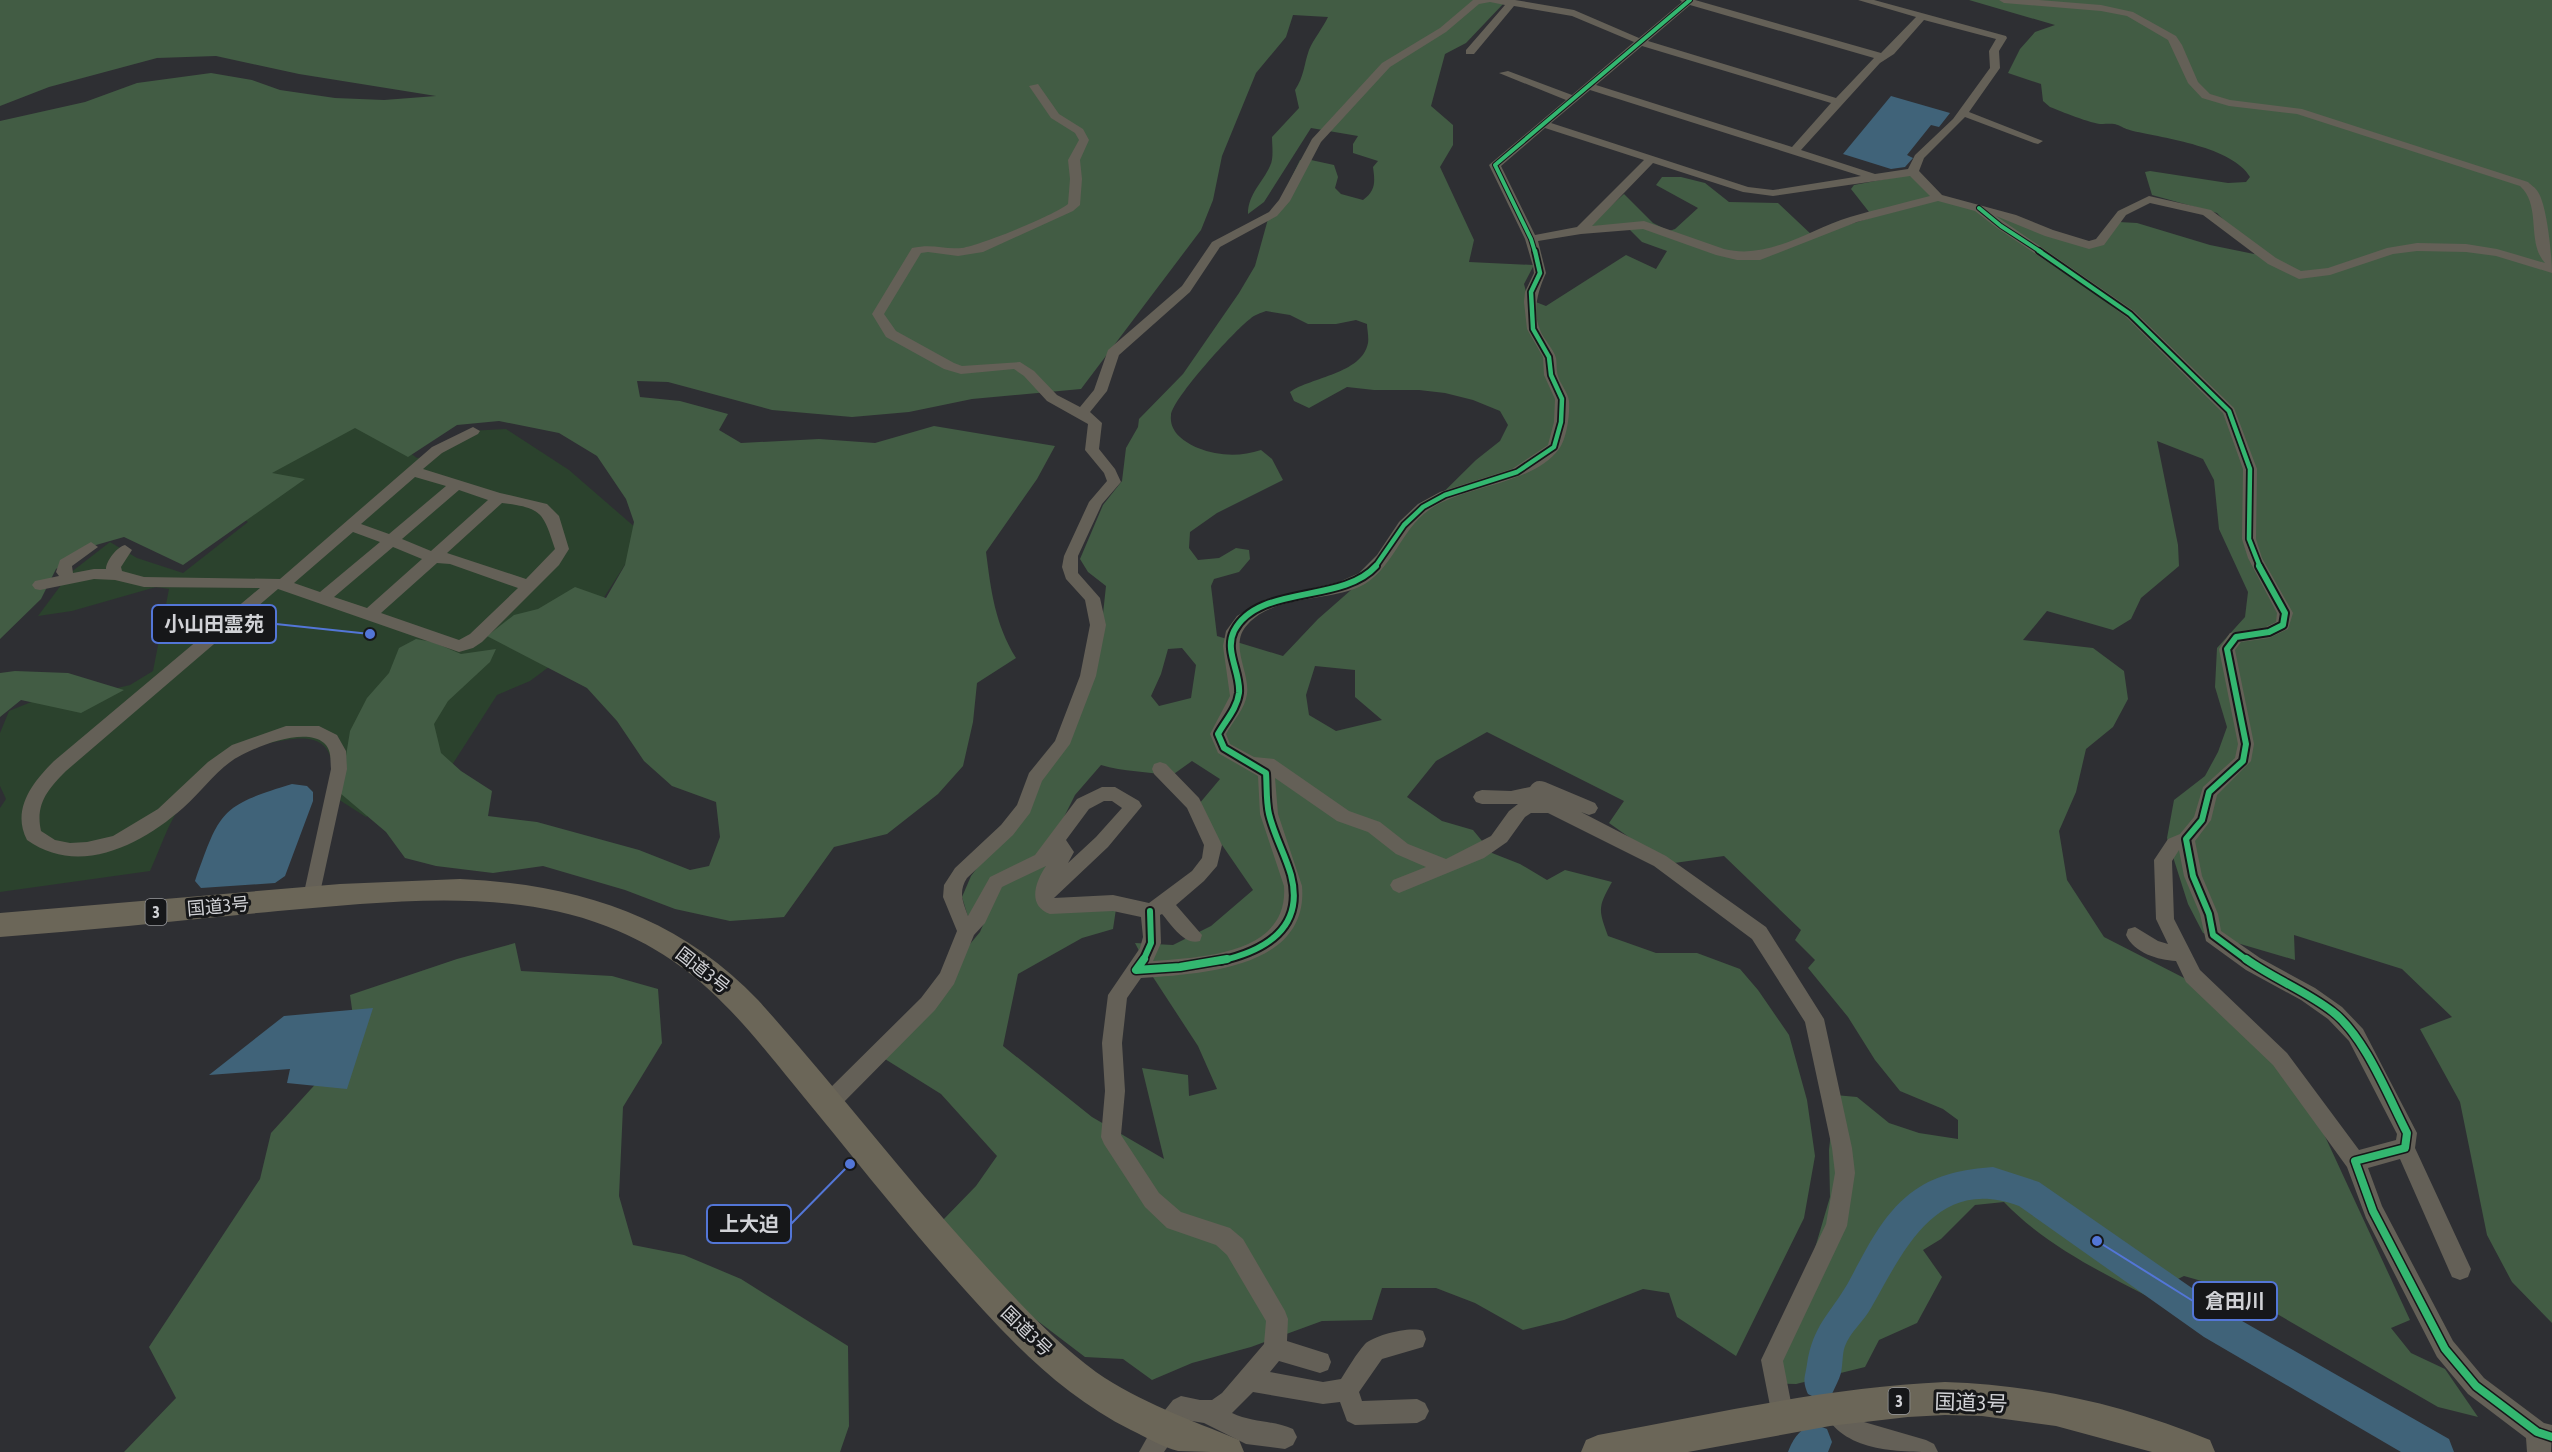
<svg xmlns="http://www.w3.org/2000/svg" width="2552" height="1452" viewBox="0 0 2552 1452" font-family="'Asap Condensed','Noto Sans JP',sans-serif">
	<rect width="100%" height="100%" fill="#2e2f33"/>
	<path fill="#2b422d" d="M362,418L417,458L425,457L468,431L506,429L569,470L644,535L569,652L530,681L497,695L452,765L366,817L330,794C337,756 330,732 286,740C273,742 258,745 246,751C227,762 195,787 182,804C168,823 160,849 150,871L0,892V808L6,799L0,786V733L9,711L46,696L63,701L130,685L153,671L169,589L156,587L72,611L38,616L70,573L110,542L137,558L183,573L248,522L204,494Z"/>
	<path fill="#425c44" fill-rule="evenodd" d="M0,0H1486L1504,3L1466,43L1445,54L1431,106L1453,125V145L1440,167L1474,240L1469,262L1534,265L1524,284L1528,299L1546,306L1626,255L1656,269L1667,251L1642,242L1624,224L1587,227L1624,194L1653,223L1669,231L1675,229L1698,208L1656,185L1662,177H1681L1705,183L1729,202L1778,203L1813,236L1873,217L1851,189L1854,185L1907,175L1917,178L1931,196L2010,219L2088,247L2119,222L2137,223L2210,245L2254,254L2260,249L2234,231L2217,213L2152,195L2145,172L2150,171L2228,183L2246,182L2250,177C2233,147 2164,138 2133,131C2117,127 2122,123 2103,124C2094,125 2060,111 2050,107L2043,101L2041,84L2008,73L2020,49L2035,32L2055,25L1969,0H2552V1323L2512,1282L2487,1235L2460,1102L2420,1029L2452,1017L2402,969L2294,935L2295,960L2203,933L2188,904L2167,838L2174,800L2205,776L2218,752L2227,727L2215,687L2217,648L2245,617L2248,592L2219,529L2214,480L2203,459L2157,441L2178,545L2179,566L2141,598L2131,619L2113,630L2047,611L2023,640L2093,648L2124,671L2128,699L2113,727L2086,749L2076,792L2059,831L2067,880L2104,937L2188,980L2240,1012L2323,1132L2410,1320L2391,1328L2411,1353L2445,1369L2478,1417L2438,1407L2265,1307L2212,1284L2184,1276L2145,1295C2095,1269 2043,1243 2004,1202L1975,1205L1941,1239L1923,1250L1942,1277L1917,1323L1879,1340L1865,1367L1796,1384L1766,1383L1768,1357L1813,1255L1830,1197L1829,1150L1835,1095L1857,1097L1889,1123L1919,1133L1958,1139V1120L1943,1109L1900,1091L1875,1060L1848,1017L1808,968L1815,960L1795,940L1801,930L1724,856L1667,864L1609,823L1624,801L1487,732L1436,761L1407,797L1442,821L1473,830L1492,853L1520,864L1547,880L1565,870L1612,882C1598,907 1598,909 1608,936L1656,953H1697L1740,969L1758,990L1789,1035L1807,1100L1815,1156L1804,1218L1736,1356L1677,1317L1669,1293L1643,1289L1564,1320L1523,1330L1475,1303L1436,1288H1382L1372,1320L1322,1321L1251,1347L1192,1363L1152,1380L1123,1359L1085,1357L1006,1297L942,1221L976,1186L997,1156L941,1094L885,1059L965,950L980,932L1000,885L1056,848L1039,898L1116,909L1113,929L1082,938L1018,974L1003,1046L1092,1117L1164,1159L1142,1068L1188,1075L1189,1096L1217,1089L1198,1046L1151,974L1135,943L1173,945L1211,926L1253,890L1209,826L1199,804L1220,779L1192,761L1171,776C1148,771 1123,772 1101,765L1075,795L1050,845L1039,856L1006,871L968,917L962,897L971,876L980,864L1015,831L1099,651L1106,586L1088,572L1080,559L1103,505L1122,481L1126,448L1138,427L1139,419L1183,374L1239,293L1255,266L1268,219L1279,203L1300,160H1311L1334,165L1338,177L1335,188L1341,194L1363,200C1376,190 1375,182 1373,167L1378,161L1353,153V144L1358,136L1311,128L1264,202L1248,214C1248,194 1263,182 1270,166C1274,158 1272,146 1272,137L1299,108L1295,90C1304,77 1304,64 1309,50C1314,38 1323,28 1328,17L1293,15L1286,37L1256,73L1222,156L1213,200L1201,230L1081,389L972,399L909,412L852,417L772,410L668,382L637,381L640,397L680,401L728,414L719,430L741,443L819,439L875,443L934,426L1055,446L1037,479L986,552C991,591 995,624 1016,658L977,683L973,722L963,766L938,794L887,834L834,847L784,917L730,921L675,909L625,890L543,866L493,873L436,866L405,858L386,832L340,793L350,731L367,698L389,673L399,648L416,639L433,642L461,654L496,649L490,662L448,701L434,724L441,753L461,771L492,791L488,816L537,822L639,850L690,870L709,866L720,837L716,802L672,786L644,761L617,721L587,688L487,636L514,615L538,609L575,587L606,598L625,565L634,522L626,499L597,456L559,433L499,421L457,425L408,457L355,428L272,473L305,479L183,565L124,537L89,547L56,569L41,599L0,639V121L85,102L137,83L211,73L252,80L280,90L335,98L384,100L436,96L299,74L216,56L157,58L49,87L0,106ZM1266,311L1290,315L1308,324H1336L1356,320L1367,324C1367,329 1369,337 1368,343C1362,374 1311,377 1290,392L1294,401L1309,408L1347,387L1374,390H1419L1445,393L1473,400L1500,411L1508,425L1500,441L1476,460L1402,533L1359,583L1318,619L1283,656L1217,636L1211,586L1214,579L1239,572L1250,559L1249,550L1236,548L1219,558L1198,560L1189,548L1190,532L1217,513L1283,480L1272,459L1261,450C1240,457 1218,456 1198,448C1184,442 1169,432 1171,415C1173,398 1234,331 1250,319C1254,315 1261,313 1266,311ZM1182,648L1196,665L1191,698L1159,706L1151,696L1161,674L1168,649ZM1315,666L1355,670V697L1382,720L1336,731L1309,715L1306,695Z
		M15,671L68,673L124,690L81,713L21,700L0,717V673Z
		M515,943L521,971L612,976L658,989L662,1043L623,1107L619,1196L633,1245L684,1255L741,1279L848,1346L849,1426L840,1452H124L176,1398L149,1347L260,1179L271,1133L321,1078L355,1030L350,995L457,959Z"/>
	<path fill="#406379" d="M1891,96L1950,113L1939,127L1931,125L1907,155L1913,158L1905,167L1891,169L1843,154Z
		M292,784L307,786L313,792V801L285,876L275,883L201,888L195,881C220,812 219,806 292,784Z
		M373,1008L347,1089L287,1083L290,1069L209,1075L284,1016Z"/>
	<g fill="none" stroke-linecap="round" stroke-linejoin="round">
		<path fill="#406379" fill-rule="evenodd" d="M1993,1167L2039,1182L2228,1313L2449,1439L2454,1452H2401L2204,1337L2019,1206C1937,1175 1904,1250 1871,1308C1864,1321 1850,1332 1845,1346C1842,1354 1843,1364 1841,1373C1839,1380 1835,1387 1832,1394L1820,1400L1808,1394C1802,1380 1805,1378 1807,1364C1813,1325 1830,1314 1848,1283C1866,1250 1883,1212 1915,1190C1938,1174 1965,1169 1993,1167Z
			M1814,1424L1827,1429L1832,1442L1828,1452H1788C1794,1437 1799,1430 1814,1424Z"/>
		<path fill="#646057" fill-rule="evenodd" d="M1473,0H1515L1574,10L1639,38L1682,2L1680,0H1695L1881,53L1916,17L1858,0H1874L2006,36L2007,38L1999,51L2000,68L1969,112L2043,141L2038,144L2034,143L1965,117L1924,158L1919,171L1942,195L2016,215L2053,230L2089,241L2096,239L2118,211L2149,196L2211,210L2276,258L2301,271L2328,268L2387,248L2417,243L2466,244L2497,249L2545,263C2526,242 2542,206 2520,186L2297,114L2229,106L2202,98L2188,83L2168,40L2127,16L2101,11L2004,3L1999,0H2039L2101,5L2133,12L2176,36L2182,45L2198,82L2210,94L2230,100L2302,109L2528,182C2531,185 2536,188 2538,192C2547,205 2552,256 2552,273L2496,256L2466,252L2417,251L2393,254L2330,275L2299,279L2268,264L2203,215L2150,203L2126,215L2104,245L2089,249L2045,236L1996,216L2134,311L2234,408L2257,469L2256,539L2262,558L2293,613L2288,629L2269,638L2241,642L2235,650L2254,744L2251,761L2217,795L2211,820L2195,841L2202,876L2218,914L2221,931L2260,958L2315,988L2342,1007L2363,1029L2417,1133L2415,1148L2471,1269L2468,1277L2460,1280L2452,1277L2400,1159L2368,1168L2382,1206L2453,1341L2484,1378L2544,1423L2552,1425L2551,1452H2527L2526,1438L2468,1394L2437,1357L2366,1218L2347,1167L2273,1065L2186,982L2176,961C2158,960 2134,953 2126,935L2128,929L2135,927L2158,941L2168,944L2156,919L2154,860L2168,839L2180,834L2194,817L2203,787L2235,758L2238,744L2219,649L2230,633L2266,627L2276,622L2277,613L2248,558L2242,539L2243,469L2223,413L2126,317L2097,295L1997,228L1975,211L1938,201L1857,222L1760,260H1737L1716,255L1643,229L1581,234L1538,241L1546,273C1538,291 1532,310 1540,330C1544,340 1553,348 1556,358C1557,363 1556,370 1558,376C1560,384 1568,392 1569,401C1570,414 1567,438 1559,449C1533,485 1464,485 1429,510C1400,530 1392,572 1359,587C1325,602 1275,595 1248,624C1228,644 1250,671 1247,694C1245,709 1233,721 1226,734L1230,744L1254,757L1274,759L1349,811L1380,822L1408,844L1446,859L1491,836L1509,811L1518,804H1482L1476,802L1473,797L1476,792L1482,790L1511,791L1530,787C1534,781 1538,780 1545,782L1595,803L1598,808L1595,813L1589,815L1581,812L1666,856L1766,927L1824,1019L1852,1148L1855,1173L1847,1226L1783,1361L1794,1418L1790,1426L1782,1430L1774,1426L1761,1360L1826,1224L1835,1173L1832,1148L1805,1022L1752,939L1654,866L1548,813H1531L1525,817L1507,842L1484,858L1399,893L1393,890L1390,885L1393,880L1426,867L1396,854L1368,832L1337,821L1275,778L1278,814L1302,886C1309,969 1200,974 1141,978L1127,998L1122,1043L1125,1091L1121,1135L1159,1193L1181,1212L1230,1228L1243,1239L1285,1311L1288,1319L1287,1341L1328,1354L1331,1362L1328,1370L1320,1373L1279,1361L1270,1372L1323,1382L1341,1379C1348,1368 1356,1354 1365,1344C1375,1335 1410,1326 1423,1331L1426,1339L1423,1347L1382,1359L1359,1392L1362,1401L1417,1399L1425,1403L1429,1411L1425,1419L1417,1423L1355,1425L1347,1421L1340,1402L1323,1404L1253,1392L1232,1413C1253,1423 1273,1420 1293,1429L1297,1437L1293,1445L1285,1449L1246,1444L1204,1423L1186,1420L1164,1452H1139L1157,1420L1173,1400L1181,1396L1200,1400H1212L1222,1393L1264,1344L1266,1321L1227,1255L1216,1245L1167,1228L1145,1207L1104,1144L1101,1137L1105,1091L1102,1043L1108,995L1140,948L1143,937L1141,917L1113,911L1050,914C1027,906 1035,882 1046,866L1002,887L985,923L974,935L954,984L935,1010L835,1111L828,1114L821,1111L818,1104L821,1097L921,998L940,973L957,931L943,897L944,885L955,868L1001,825L1017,805L1029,773L1055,741L1080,676L1090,625L1085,600L1066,579L1062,567L1064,556L1089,502L1107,481L1104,473L1085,450L1088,424L1047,401L1024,376L1014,369L961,374L944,369L886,337L872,314L912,248C934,243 943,250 962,248C981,245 1053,216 1068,204L1070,179L1068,160L1079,140L1075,133L1051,118L1029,86L1038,84L1059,114L1083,129L1089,140L1080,160L1082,179L1080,205L1073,211L983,252L958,256L928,252L921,253L884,314L896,331L954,363L962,366L1020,362L1034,371L1057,395L1080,407L1094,390L1108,350L1182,286L1212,242L1269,212L1279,200L1312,139L1382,63L1440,28ZM1490,2L1505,5L1466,50V54H1474L1514,6L1572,16L1634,42L1572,95L1508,71L1499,73L1566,100L1489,165L1525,239L1533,266L1534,273L1525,292L1524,302L1527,329L1543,357L1544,375L1555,399L1554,422L1548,445L1512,469L1440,492L1418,504L1399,522L1377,555L1359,573L1339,582L1264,600L1237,616L1226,631L1223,646L1230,696L1210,734L1218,753L1258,776L1260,814L1284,886C1289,954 1203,957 1153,961L1161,943L1160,915L1162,914C1171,924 1184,946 1200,941L1202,935L1176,905L1204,881L1217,866L1222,845L1199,798L1166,764L1160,762L1154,764L1152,769L1154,774L1187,808L1204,845L1202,858L1192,871L1149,903L1113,895L1054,898L1108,847L1142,806L1139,801L1115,787H1102L1077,799L1035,855L990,877L968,916C963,902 958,892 967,878L1013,835L1030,813L1042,781L1070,744L1096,676L1106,625L1100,598L1078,573V556L1102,504L1121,482L1115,469L1099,449L1102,423L1090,412L1107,391L1119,355L1190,292L1220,247L1277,216L1290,201L1321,142L1390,67L1446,32L1479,4ZM1690,5L1874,58L1836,98L1648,41ZM1924,20L1996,39L1989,51L1990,68L1953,119L1915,155L1908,169L1875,174L1801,150L1880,63L1894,54ZM1642,46L1831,103L1792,147L1596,85ZM1590,90L1861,176L1773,190L1748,187L1551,123ZM1545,128L1644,160L1577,227L1535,235L1501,166ZM1653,163L1743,192L1773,196L1910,176L1930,196C1904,203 1877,209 1850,217C1808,230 1769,260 1724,249L1644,221L1592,226ZM1104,801H1112L1122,808L1096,837L1068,863L1074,852L1066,840L1089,809ZM2179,850L2184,876L2200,914L2206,941L2246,970L2301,1000L2328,1019L2349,1041L2397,1134L2396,1140L2359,1150L2287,1053L2200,970L2174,919L2172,861Z
			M473,427L480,431L478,434L442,453L423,469L500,493L547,504L559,516L569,549L559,565L482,642L473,648L459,652L278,589L66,771C48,789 35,804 41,831L55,840L70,843L87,842L113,836L158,809L208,762L232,745L286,726H319L337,735L346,751L347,769L318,902L312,905L306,902L303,897L331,769C330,760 332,750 324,743C304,726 252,748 233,760C214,773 201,792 183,808C141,845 79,877 27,840C11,809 33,782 54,761L260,588L144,587L115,580L94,579L40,590L35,589L32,585L35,581L59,576L56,572L60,560L91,542L98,547L72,566L73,573L94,569H106C106,561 117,547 125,545L132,550L121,567L122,571L144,577L280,579L432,447ZM415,477L446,486L389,534L361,524ZM459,490L488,500L431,551L402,539ZM502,503C542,508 543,512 555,549L526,579L447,553ZM353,532L380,542L320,592L294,583ZM393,547L422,559L367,608L334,597ZM437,563L450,564L518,588L470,634L459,640L381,613Z
			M1835,1398L1843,1402L1864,1422L1926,1440L1934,1444L1938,1452C1897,1452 1842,1452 1823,1410L1827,1402Z"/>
		<path fill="#6b6658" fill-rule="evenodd" d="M460,879C575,884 677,915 758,1000C832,1082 899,1170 973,1252C1011,1294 1050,1338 1096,1372C1141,1403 1189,1419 1239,1440L1244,1452C1224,1452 1198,1452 1178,1451C1162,1447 1146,1437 1131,1430C1057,1393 1003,1333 949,1272C896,1212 846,1148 794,1085C737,1015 694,960 606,926C504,887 385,902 278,911C186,920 93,930 0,937V913L340,884Z
			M1945,1382C2037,1385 2125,1405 2210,1440L2215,1452H2152L2056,1426L1982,1416L1945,1415L1908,1417L1830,1426L1688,1452H1581L1586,1440L1598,1435C1713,1414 1828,1387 1945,1382Z"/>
		<g stroke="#161719" stroke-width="6">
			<path id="cycleway-far3" d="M1979,208L2001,226L2041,252
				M1535,252L1531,239L1495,165L1690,0"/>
		</g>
		<g stroke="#161719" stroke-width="8">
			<path id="cycleway-far2" d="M2039,251L2130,314L2229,411L2250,469L2249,539L2260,567
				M1375,567L1404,525L1423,507L1445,495L1517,472L1554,447L1561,422L1562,399L1551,375L1549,357L1533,329L1531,292L1540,273L1535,251"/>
		</g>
		<g stroke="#161719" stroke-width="10">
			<path id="cycleway-far1" d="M1143,961L1151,943L1150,911
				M1220,961C1265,951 1305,928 1291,875C1285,854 1274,835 1269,814C1266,801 1267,787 1266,773L1224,748L1218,734C1225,721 1237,709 1239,693C1241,673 1224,651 1234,631C1258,584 1342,604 1376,566
				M2248,961L2213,935L2209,914L2193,876L2186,839L2202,820L2209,792L2243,761L2246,744L2227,649L2236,637L2269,632L2283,625L2285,613L2259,566"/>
		</g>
		<g stroke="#161719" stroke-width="11">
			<path id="cycleway" d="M1144,959L1136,970L1180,967L1227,959
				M2246,959C2274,979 2306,991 2333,1012C2365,1037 2388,1096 2407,1133L2405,1148L2355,1161L2373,1211L2445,1349L2476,1386L2537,1432L2552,1437"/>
		</g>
		<use href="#cycleway-far3" stroke="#33b770" stroke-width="4"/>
		<use href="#cycleway-far2" stroke="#33b770" stroke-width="4.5"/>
		<use href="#cycleway-far1" stroke="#33b770" stroke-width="6"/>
		<use href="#cycleway" stroke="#33b770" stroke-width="8"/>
	</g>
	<g text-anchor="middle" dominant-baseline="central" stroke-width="6" stroke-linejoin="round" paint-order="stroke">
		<g fill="#161719" stroke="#999a9d" stroke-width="1.5">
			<rect x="145.5" y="899" width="21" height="26" rx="4.5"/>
			<rect x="1888.5" y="1388" width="21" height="26" rx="4.5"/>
		</g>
		<g font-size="16" font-weight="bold" fill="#d1d2d6">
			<text x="156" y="912">3</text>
			<text x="1899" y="1401">3</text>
		</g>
		<g font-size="18" fill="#d1d2d6" stroke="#161719">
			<text transform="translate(218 906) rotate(-5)">国道3号</text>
			<text transform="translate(703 970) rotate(38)">国道3号</text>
			<text transform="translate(1027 1331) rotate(44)">国道3号</text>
		</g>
		<g font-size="21" fill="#d1d2d6" stroke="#161719">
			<text transform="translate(1971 1402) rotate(2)">国道3号</text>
		</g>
	</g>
	<path fill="none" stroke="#5376d7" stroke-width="2" d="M370 634L276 624M850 1164L791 1224M2097 1241L2193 1301"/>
	<g fill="#5376d7" stroke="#161719" stroke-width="2">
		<circle cx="370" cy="634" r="6"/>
		<circle cx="850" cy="1164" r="6"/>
		<circle cx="2097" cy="1241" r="6"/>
	</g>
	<g fill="#161719" stroke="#5376d7" stroke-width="2">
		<rect x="152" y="605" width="124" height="38" rx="6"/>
		<rect x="707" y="1205" width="84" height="38" rx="6"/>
		<rect x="2193" y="1282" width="84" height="38" rx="6"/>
	</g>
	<g font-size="20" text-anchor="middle" font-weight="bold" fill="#d1d2d6">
		<text x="214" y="631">小山田霊苑</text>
		<text x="749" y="1231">上大迫</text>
		<text x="2235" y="1308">倉田川</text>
	</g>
</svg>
